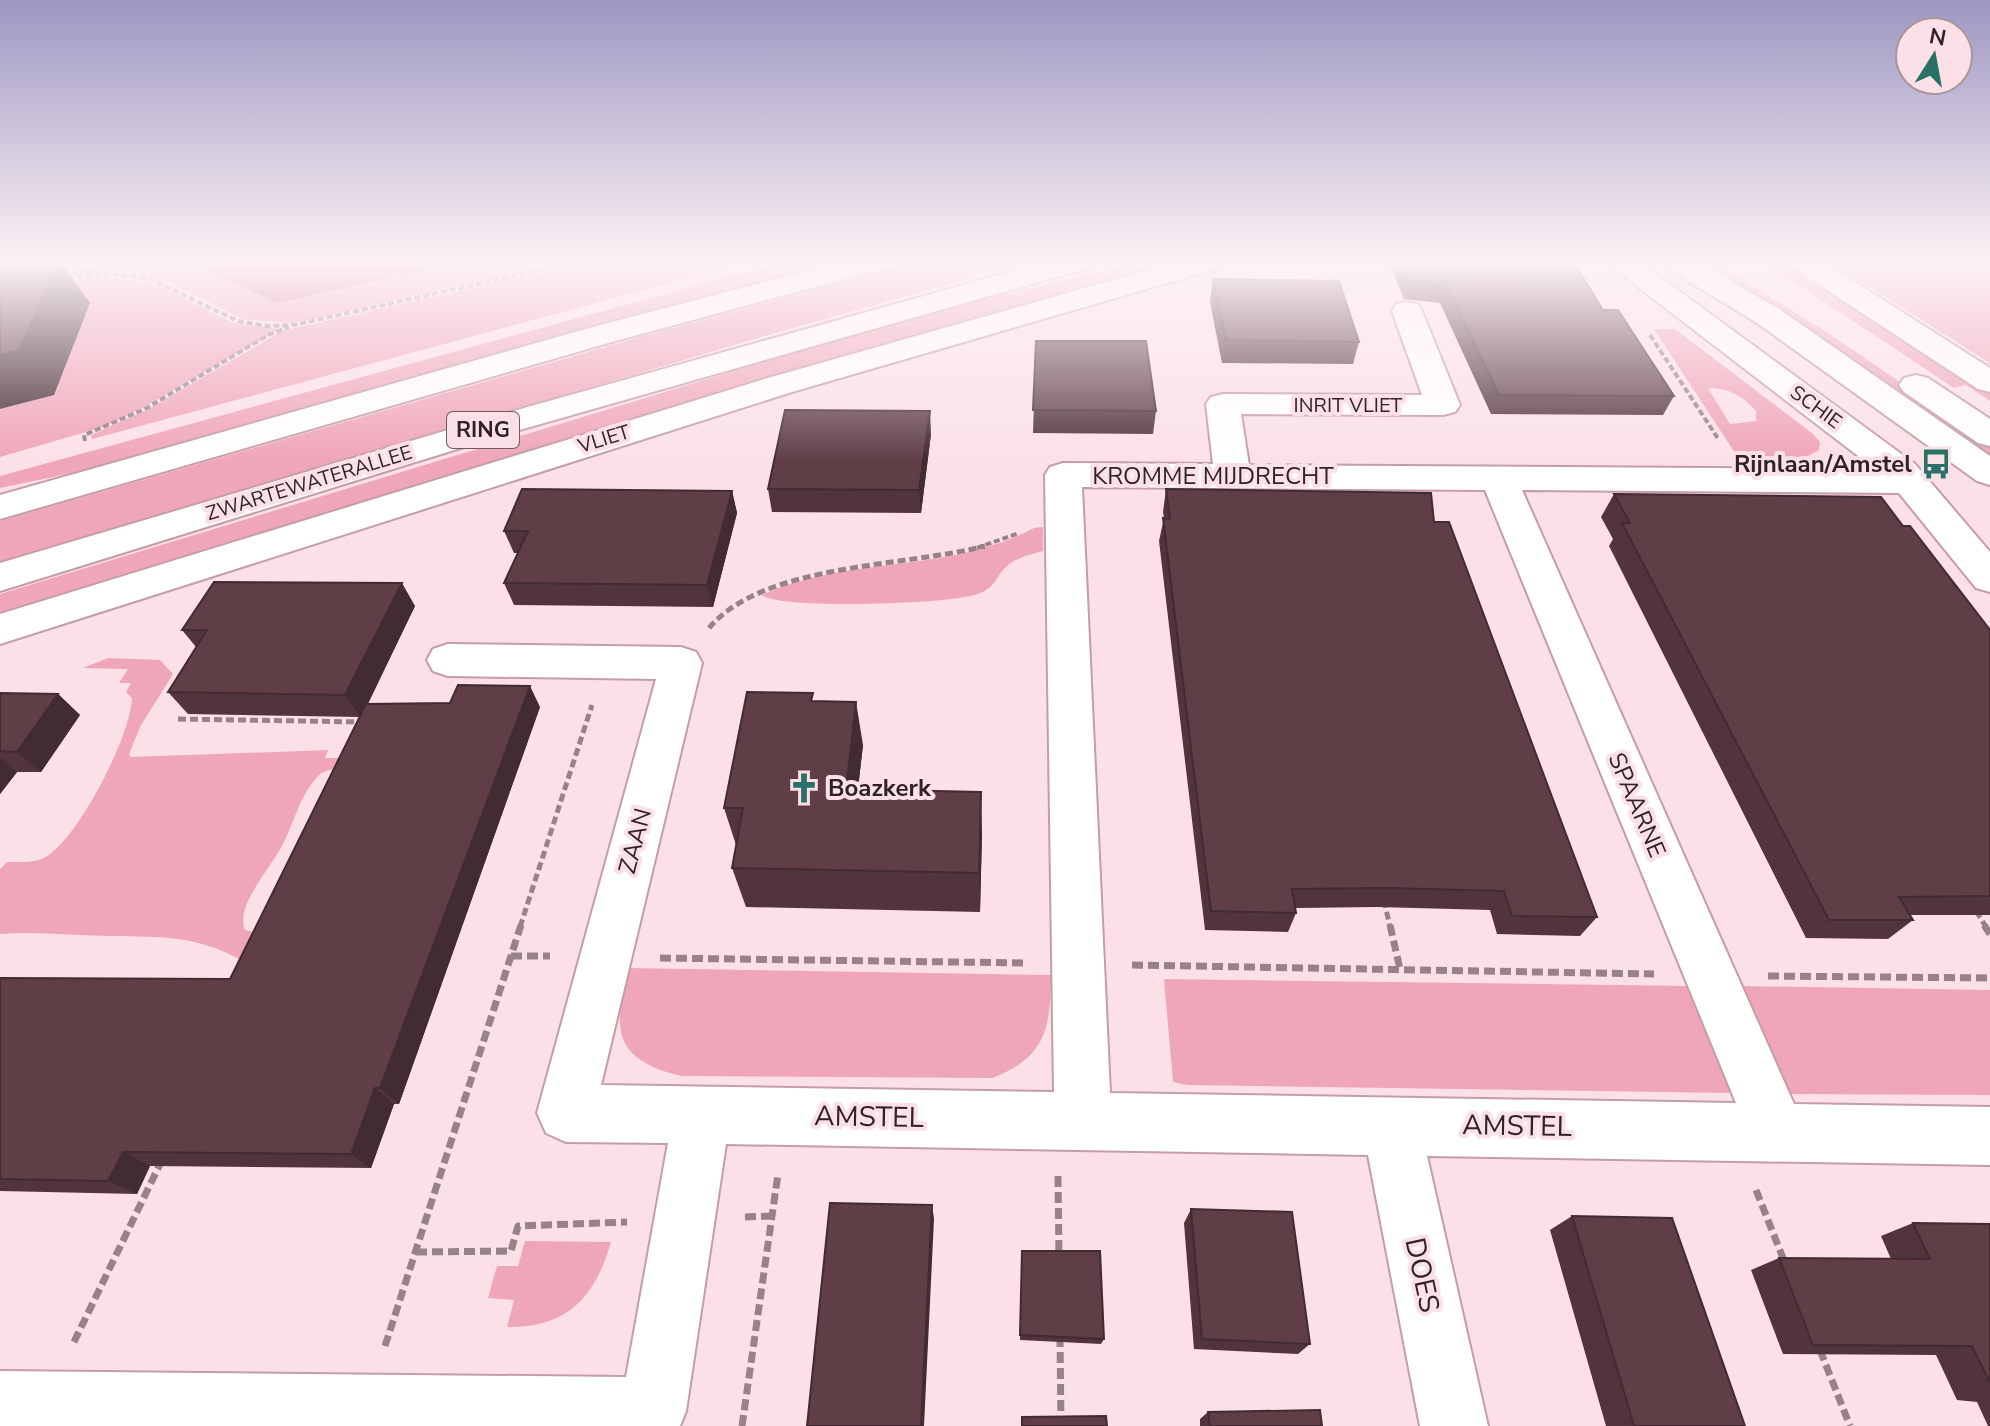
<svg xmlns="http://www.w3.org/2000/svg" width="1990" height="1426" viewBox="0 0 1990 1426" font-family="'Nunito Sans',sans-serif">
	<rect width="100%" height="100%" fill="#fbe1e7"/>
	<path fill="#efa6b9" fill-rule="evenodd" d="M138,261H184L278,303L470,261H572L293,323L242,319L163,279L139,272L92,273L0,286V280Z
		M590,261H752L92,439L91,435L147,410L282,331Z
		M786,261H838L72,473L0,488V476Z
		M919,261H1019L957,282L761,337L0,563V521L647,335Z
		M1145,261H1176L821,361L0,615V594L803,350L968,303Z
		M1687,261H1712L1831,335L1990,444V459L1739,289Z
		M1763,261H1788L1990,392V401L1966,385L1954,388Z
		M1828,261H1990V363Z
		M102,277L151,282L234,323L279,329L144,407L103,427L0,457V409L49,396L0,290Z
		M1654,329H1675L1812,433L1820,442L1819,450L1806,457L1737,456ZM1708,388C1729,388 1743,396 1756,411V421L1730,424Z
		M1043,527V551C1032,554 1018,557 1008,565C995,576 998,586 978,594C952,604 781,610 762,595C849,555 949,574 1034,528Z
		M108,658L160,660L173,674L141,725L129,754L131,757L328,750L325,758H346L340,768C332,770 324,770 318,776C300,795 295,820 284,842C273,864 255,883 246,906C243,914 242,922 245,930L262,934L243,961C196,935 163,937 111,936C74,936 38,931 0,934V869L7,862C19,862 33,863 44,858C77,841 131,736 132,698L126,692L131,683H119L128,669L83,668Z
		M628,968L1051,975C1050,1028 1047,1056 993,1078L681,1076C612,1059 613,1029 628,968Z
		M1164,979L1689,986L1733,1093L1187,1085L1173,1082Z
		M1740,986L1990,990V1095L1787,1094Z
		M525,1241L611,1242C595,1298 567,1328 507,1327L514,1300L488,1298L497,1266H518Z"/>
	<path fill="#ce6b88" d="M184,261H470L277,303Z"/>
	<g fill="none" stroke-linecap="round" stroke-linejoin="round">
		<g stroke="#c49da6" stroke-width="4">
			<path id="street" d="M1180,261H1227L1222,267L792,392L0,644V614L768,378Z
				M1604,261H1638L1915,464L1990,552V592L1976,588L1899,493L1522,490L1794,1104L1990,1107V1165L1427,1156L1488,1426H1420L1368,1155L726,1144L686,1411L680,1426H0V1371L626,1377L668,1143L566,1142L546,1133L537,1113L656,679L448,676L433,671L427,660L433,649L448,644L681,647L696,652L702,663L601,1085L1054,1092L1045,475L1050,467L1063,463L1213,464L1206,404L1211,397L1223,394L1422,395L1392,311L1396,304L1407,302L1418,304L1422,311L1460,405L1455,412L1443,415L1241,414L1249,465L1875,469ZM1082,487L1485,490L1736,1103L1110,1093Z
				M1787,261H1822L1990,368V392L1978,389L1792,267Z"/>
		</g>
		<g stroke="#c49da6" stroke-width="4">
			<path id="secondary" d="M1660,261H1696L1779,309L1990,456V485L1977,481L1757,323L1665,267Z
				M1916,375L1928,378L1990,419V446L1978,443L1904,392L1899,385L1904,378Z"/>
		</g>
		<g stroke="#c49da6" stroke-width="4">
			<path id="primary" d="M845,261H894L889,267L615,341L0,519V495L593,327Z
				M1049,261H1096L1091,267L509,433L0,591V563L485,419Z"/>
		</g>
		<path stroke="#978387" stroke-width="4" stroke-dasharray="6 3" stroke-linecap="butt" d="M68,278L106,274L148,278L238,321L268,326L294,325L580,261
			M1650,335L1719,440
			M85,441L84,435L145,409L268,335L289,327
			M977,548L1019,533"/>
		<path stroke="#978387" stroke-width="5" stroke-dasharray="8 4" stroke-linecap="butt" d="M709,628C764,563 906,567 985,546
			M178,719L364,722
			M1384,900L1390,927
			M1976,911L1986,927
			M520,927L592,705"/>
		<path stroke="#978387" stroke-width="7" stroke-dasharray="11 5" stroke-linecap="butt" d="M1390,925L1400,969
			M1984,925L1990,934
			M511,956H550
			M660,958L1026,963
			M1132,965L1654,974
			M1768,976L1990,978
			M1058,1176L1059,1258
			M1756,1190L1785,1263
			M745,1217L772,1216
			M416,1252L511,1251L518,1226L627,1222
			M1060,1336L1061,1426
			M74,1342L162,1160
			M385,1346L521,925
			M1820,1350L1850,1426
			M742,1426L778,1174"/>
		<use href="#street" fill="#fff" fill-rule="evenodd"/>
		<use href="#secondary" fill="#fff" fill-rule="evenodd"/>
		<use href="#primary" fill="#fff" fill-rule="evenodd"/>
	</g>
	<path fill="#52353c" d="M1388,261H1573L1603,310L1674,396L1663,415L1491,414L1440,303L1404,299Z
		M1213,279L1359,342L1353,364L1222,363L1210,302Z
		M1036,341L1156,411L1153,434L1033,433Z
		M931,434L921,513L772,512L768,489Z
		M1166,489L1434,522L1597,917L1580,936L1497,934L1490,910L1378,907L1295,908L1296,913L1288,932L1205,930L1159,541L1164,518L1163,512Z
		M732,491L737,513L713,607L514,605L504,583L518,553H514L504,531Z
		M1614,494L1903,526L1990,630V915H1910L1913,920L1888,939L1806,938L1609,546L1613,539L1601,517Z
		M415,606L368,704L540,707L399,1104H394L371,1168L150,1166L137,1194L0,1191V978L230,979L360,717L188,714L168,692L196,647L182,630Z
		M0,693L58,694L80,715L41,772H17L0,794Z
		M814,701L863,745L858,789L982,833L980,912L746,907L732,868L736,845L724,808Z
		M1191,1209L1310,1344L1298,1354L1194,1349L1184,1223Z
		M1572,1216L1745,1426H1606L1550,1230Z
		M1913,1223L1990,1224V1426H1988L1977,1402L1957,1400L1936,1355L1783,1354L1751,1270L1779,1258L1891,1259L1881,1236Z
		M1022,1251L1104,1339L1101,1344L1020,1340Z
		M1208,1412L1322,1426H1200V1419Z"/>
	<path fill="#422b31" d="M59,261H60L90,303L54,395L0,409V355Z
		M930,411L931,434L921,513L919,490Z
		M732,491L737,513L713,607L707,585Z
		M402,583L415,606L361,717L345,695Z
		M530,686L540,707L399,1104L380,1088Z
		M58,694L80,715L41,772L17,752Z
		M856,702L863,745L853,830L846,789Z
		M0,758L17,772L0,794Z
		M981,792L982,833L980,912L979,873Z
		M375,1088L394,1104L371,1168L351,1154Z
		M123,1152L150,1166L137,1194L108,1181Z
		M932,1205L934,1219L924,1426H921Z"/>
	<path fill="#5f3e46" stroke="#422b31" stroke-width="2" d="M49,261H59L19,350L0,355V268Z
		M1401,261H1573L1603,310H1618L1674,396L1499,395L1446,284L1410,281Z
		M1213,279L1339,281L1359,342L1226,340Z
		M1036,341H1146L1156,411L1033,410Z
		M785,410L930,411L919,490L768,489Z
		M522,489L732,491L707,585L504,583L528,531H504Z
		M1166,489L1431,493L1434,522H1449L1597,917L1512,916L1504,891L1389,888L1292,889L1296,913L1211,911L1163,518L1170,519Z
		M1614,494L1881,497L1903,526H1910L1990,630V896L1899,897L1913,920H1829L1622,523H1630Z
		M214,582L402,583L345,695L168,692L207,630H182Z
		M458,685L530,686L380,1088H375L351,1154L123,1152L108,1181L0,1179V978L230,979L366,704L450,703Z
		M747,692L813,693L811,701L856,702L846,789L981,792L979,873L732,868L743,808H724Z
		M0,693L58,694L17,752L0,751Z
		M830,1203L932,1205L921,1426H807Z
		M1191,1209L1292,1212L1310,1344L1202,1339Z
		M1572,1216L1672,1218L1745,1426H1634Z
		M1913,1223L1990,1224V1383L1972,1346L1813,1345L1779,1258L1930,1259Z
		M1022,1251H1100L1104,1339L1020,1335Z
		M1320,1410L1322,1426H1210L1208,1412Z
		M1106,1416L1107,1426H1022V1417Z"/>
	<linearGradient id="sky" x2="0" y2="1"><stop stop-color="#9d97c2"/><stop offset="0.57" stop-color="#fdf2f4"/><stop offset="1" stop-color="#fdf2f4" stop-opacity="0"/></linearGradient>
	<rect width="1990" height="461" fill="url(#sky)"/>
	<defs>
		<g id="bus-bare" transform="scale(2.4)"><path d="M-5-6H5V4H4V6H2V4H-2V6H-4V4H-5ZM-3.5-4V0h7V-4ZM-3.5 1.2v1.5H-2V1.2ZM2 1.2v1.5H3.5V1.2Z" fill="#297066" stroke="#fbe1e7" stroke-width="2.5" paint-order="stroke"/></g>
		<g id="church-bare" transform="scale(2.4)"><path d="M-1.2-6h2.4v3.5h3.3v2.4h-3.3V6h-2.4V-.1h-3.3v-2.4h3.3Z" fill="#297066" stroke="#fbe1e7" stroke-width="2.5" paint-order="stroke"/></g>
	</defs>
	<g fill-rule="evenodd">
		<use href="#bus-bare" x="1936" y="464"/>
		<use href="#church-bare" x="804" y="788"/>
	</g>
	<g text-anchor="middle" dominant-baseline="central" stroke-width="8" stroke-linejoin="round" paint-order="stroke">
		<g font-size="20" fill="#312225" stroke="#fbe1e7">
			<text x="1348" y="405">INRIT VLIET</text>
			<text transform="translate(1816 407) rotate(36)">SCHIE</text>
			<text transform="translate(604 439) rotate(-17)">VLIET</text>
			<text transform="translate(309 483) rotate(-17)">ZWARTEWATERALLEE</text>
		</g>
		<rect fill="#fbe1e7" stroke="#6e5b5f" stroke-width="2" x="447" y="412" width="72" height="36" rx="6"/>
		<g font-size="22" font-weight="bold" fill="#312225">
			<text x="483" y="430">RING</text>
		</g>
		<g font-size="24" font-weight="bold" fill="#312225" stroke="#fbe1e7" text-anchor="end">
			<text x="1912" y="464">Rijnlaan/Amstel</text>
			<text x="828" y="788" text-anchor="start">Boazkerk</text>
		</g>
		<g font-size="24" fill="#312225" stroke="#fbe1e7">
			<text x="1213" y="476">KROMME MIJDRECHT</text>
			<text transform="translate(1637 805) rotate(67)">SPAARNE</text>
			<text transform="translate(635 841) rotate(-75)">ZAAN</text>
		</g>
		<g font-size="28" fill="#312225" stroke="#fbe1e7">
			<text transform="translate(869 1117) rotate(1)">AMSTEL</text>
			<text transform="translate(1517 1126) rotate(1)">AMSTEL</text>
			<text transform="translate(1422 1275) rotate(78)">DOES</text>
		</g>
	</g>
	<g transform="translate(1934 56) rotate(11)"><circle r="38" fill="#fbe1e7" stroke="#aa9599" stroke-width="2"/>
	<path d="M0-6L14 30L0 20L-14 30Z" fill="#297066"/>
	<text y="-12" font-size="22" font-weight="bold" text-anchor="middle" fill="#312225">N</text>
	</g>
</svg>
